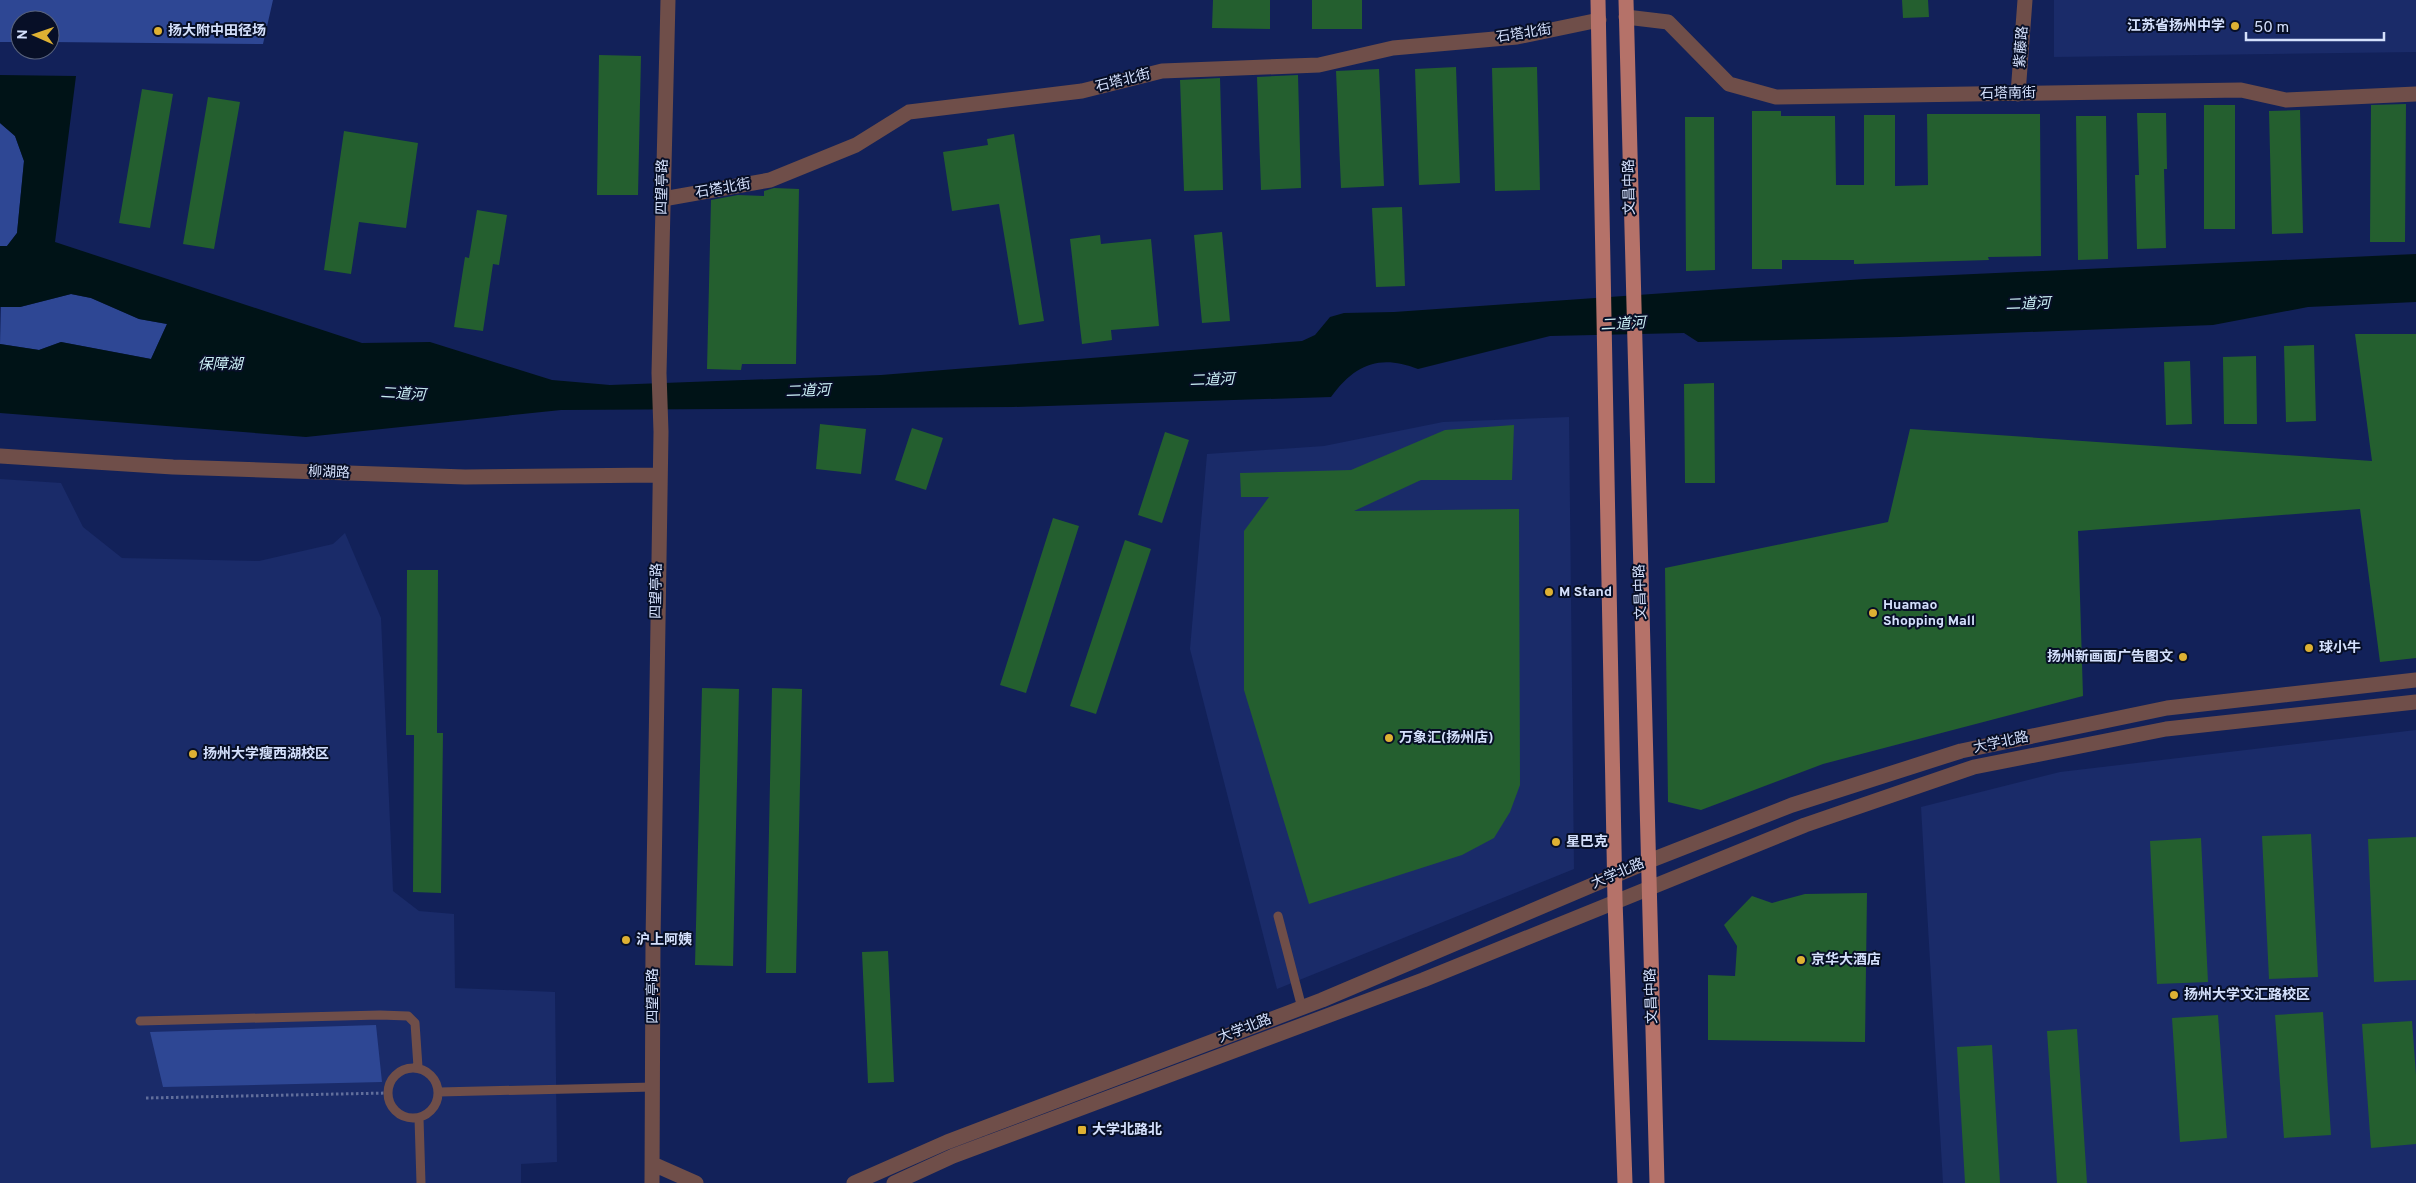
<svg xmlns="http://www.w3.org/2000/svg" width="2416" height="1183" viewBox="0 0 2416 1183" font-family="Overpass,'Noto Sans SC',sans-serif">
	<rect width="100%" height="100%" fill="#122159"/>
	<path fill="#1a2b69" d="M2054,0H2416V52L2054,57Z
		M1569,417L1574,869L1277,989L1190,649L1207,454L1324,446L1443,422Z
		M0,479L61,483L83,527L122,558L259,561L333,544L345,533L381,618L393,891L419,911L454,914L455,988L555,992L557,1162L521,1164V1183H0Z
		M2416,730V1183H1943L1921,807L2060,772Z"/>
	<path fill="#2e4794" d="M0,0H273L263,44L50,42V20H20V42H0Z
		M0,123L15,136L24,161L17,233L7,246H0Z
		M71,294L91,298L139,319L167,324L151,359L61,342L39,350L0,344L1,306L20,307Z
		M376,1025L382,1082L163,1087L150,1032Z"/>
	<path fill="#001317" d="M0,75L76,76L55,242L362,343L430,342L552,380L610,385L881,375L1302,341L1315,335L1330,317L1344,313L1394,312L1865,279L2416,254V302L2308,307L2213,325L1899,337L1698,342L1684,333L1550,336L1418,369C1380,354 1355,364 1331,397L1013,407L561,410L306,437L0,413V344L39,350L61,342L151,359L167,324L139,319L91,298L71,294L20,307H0V246H7L17,233L24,161L15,136L0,123Z"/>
	<path fill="#245f2f" d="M1213,0H1270V29L1212,28Z
		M1312,0H1362V29H1312Z
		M1902,0H1928L1929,17L1903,18Z
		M599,55L641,56L638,195H597Z
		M1456,67L1460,183L1419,185L1415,69Z
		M1537,67L1540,190L1495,191L1492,68Z
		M1379,69L1384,186L1341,188L1336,71Z
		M1298,75L1301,188L1261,190L1257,77Z
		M1220,78L1223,190L1184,191L1180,80Z
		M142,89L173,94L150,228L119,223Z
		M208,97L240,102L214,249L183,244Z
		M2406,104L2405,242H2370L2371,105Z
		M2204,105H2235V229H2204Z
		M2300,110L2303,233L2272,234L2269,111Z
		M1752,111H1781V116H1835L1836,185H1864V115H1895V186L1928,185L1927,114H2040L2041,256L1988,257L1989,260L1854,264V260H1782V269H1752Z
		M2137,113H2166L2167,169H2164L2166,248L2137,249L2135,175H2139Z
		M2076,116H2106L2108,259L2078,260Z
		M1685,117H1714L1715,270L1686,271Z
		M344,131L418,143L406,228L359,222L351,274L324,270Z
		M1014,134L1044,321L1019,325L999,204L952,211L943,152L988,145L987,139Z
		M774,188L799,189L796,364H742L741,370L707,369L711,200L738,195L764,196V191Z
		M1402,207L1405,286L1376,287L1372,208Z
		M477,210L507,215L499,265L493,264L483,331L454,327L465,257L469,258Z
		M1222,232L1230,321L1202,323L1194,235Z
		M1100,235L1101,244L1151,239L1159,326L1111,330L1112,340L1082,344L1070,239Z
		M2355,334H2416V658L2380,662L2360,509L2078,531L2083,696L1823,764L1701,810L1668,802L1665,568L1888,522L1910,429L2372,461Z
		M2314,345L2316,421L2286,422L2284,346Z
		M2256,356L2257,424H2224L2223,357Z
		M2190,361L2192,424L2166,425L2164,362Z
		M1714,383L1715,483H1685L1684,384Z
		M820,424L866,429L861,474L816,469Z
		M1514,425L1512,480H1421L1354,511L1519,509L1520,785L1510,812L1494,838L1462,855L1309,904L1244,690V531L1269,497H1241L1240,473L1351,470L1445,430Z
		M912,428L943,438L926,490L895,480Z
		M1165,432L1189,440L1162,523L1138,515Z
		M1053,518L1079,526L1026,693L1000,685Z
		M1125,540L1151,549L1096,714L1070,706Z
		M407,570H438L437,733H443L441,893L413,892L414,735H406Z
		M702,688L739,689L733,966L695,965Z
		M772,688L802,689L796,973H766Z
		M2311,834L2318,977L2269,979L2262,836Z
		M2416,837V980L2374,982L2368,839Z
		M2201,838L2208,982L2157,984L2150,841Z
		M1867,893L1865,1042L1708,1040V975L1735,976L1737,946L1724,925L1752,896L1772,903L1805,894Z
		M888,951L894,1082L868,1083L862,952Z
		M2323,1012L2331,1135L2284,1138L2275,1015Z
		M2218,1015L2227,1138L2180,1142L2172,1018Z
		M2412,1021L2416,1075V1144L2371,1148L2362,1024Z
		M2077,1029L2087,1183H2057L2047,1031Z
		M1992,1045L2000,1183H1965L1957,1047Z"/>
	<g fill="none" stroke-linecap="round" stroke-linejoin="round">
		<path stroke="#616e9b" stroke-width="3" stroke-dasharray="2.5 2.5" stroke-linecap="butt" d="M146,1098L387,1093"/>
		<path stroke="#6f4e49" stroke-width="9" d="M1278,916L1302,1008
			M140,1021L380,1015L408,1016L415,1023L418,1067
			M388 1093a25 25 0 1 1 50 0a25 25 0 1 1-50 0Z
			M439,1092L653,1087
			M419,1118L421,1183"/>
		<path stroke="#6f4e49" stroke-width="15" d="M1626,17L1668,22L1729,84L1776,97L2241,90L2286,100L2416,94
			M2018,94L2025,0
			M663,199L770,180L856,145L909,112L1082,91L1162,71L1319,65L1393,48L1517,37L1599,20"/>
		<path stroke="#6f4e49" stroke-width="15" d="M0,456L173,467L465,477L659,475
			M653,1164L696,1183
			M652,1183L653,942L661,432L659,373L668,0
			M854,1183L947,1142L1322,1000L1649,861L1792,805L1961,751L2167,708L2416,680
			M894,1183L953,1156L1423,980L1805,825L1974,767L2166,729L2416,702"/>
		<path stroke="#b57269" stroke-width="15" d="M1598,0L1615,900L1625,1183
			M1626,0L1657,1183"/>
	</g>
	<g fill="#deb133" stroke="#070f27" stroke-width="2">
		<circle cx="2235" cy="26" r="5"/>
		<circle cx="158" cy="31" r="5"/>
		<circle cx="1549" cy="592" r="5"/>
		<circle cx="1873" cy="613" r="5"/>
		<circle cx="2309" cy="648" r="5"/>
		<circle cx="2183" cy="657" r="5"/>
		<circle cx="1389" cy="738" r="5"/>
		<circle cx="193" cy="754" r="5"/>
		<circle cx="1556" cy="842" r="5"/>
		<circle cx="626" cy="940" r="5"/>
		<circle cx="1801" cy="960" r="5"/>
		<circle cx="2174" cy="995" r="5"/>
		<rect x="1077" y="1125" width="10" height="10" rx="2.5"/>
	</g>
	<g text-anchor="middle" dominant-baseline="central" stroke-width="4" stroke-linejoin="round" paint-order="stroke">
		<g font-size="14" font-weight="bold" fill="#d4e0fc" stroke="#070f27" text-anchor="start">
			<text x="2225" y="26" text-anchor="end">江苏省扬州中学</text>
			<text x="168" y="31">扬大附中田径场</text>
			<text x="1559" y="592">M Stand</text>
			<text x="1883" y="605">Huamao<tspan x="1883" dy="16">Shopping Mall</tspan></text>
			<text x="2319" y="648">球小牛</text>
			<text x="2173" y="657" text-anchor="end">扬州新画面广告图文</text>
			<text x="1399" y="738">万象汇(扬州店)</text>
			<text x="203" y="754">扬州大学瘦西湖校区</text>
			<text x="1566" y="842">星巴克</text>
			<text x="636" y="940">沪上阿姨</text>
			<text x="1811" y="960">京华大酒店</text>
			<text x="2184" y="995">扬州大学文汇路校区</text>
			<text x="1092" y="1130">大学北路北</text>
		</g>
		<g font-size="14" fill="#d4e0fc" stroke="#070f27">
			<text transform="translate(1524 34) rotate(-9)">石塔北街</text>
			<text transform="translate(2022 47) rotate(-86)">紫藤路</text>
			<text transform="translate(1123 81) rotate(-14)">石塔北街</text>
			<text transform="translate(2008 94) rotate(-1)">石塔南街</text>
			<text transform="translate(663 187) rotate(-89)">四望亭路</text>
			<text transform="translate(1630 187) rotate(-91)">文昌中路</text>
			<text transform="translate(723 189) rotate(-10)">石塔北街</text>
			<text transform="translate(329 473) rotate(2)">柳湖路</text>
			<text transform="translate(657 591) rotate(-89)">四望亭路</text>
			<text transform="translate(1641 592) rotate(-92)">文昌中路</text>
			<text transform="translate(2001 743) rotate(-12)">大学北路</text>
			<text transform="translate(1618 874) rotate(-23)">大学北路</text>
			<text transform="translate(653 996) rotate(-90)">四望亭路</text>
			<text transform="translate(1652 996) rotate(-92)">文昌中路</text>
			<text transform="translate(1245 1029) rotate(-21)">大学北路</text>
		</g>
		<g font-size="15" font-style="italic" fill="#c8ecf2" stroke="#070f27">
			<text transform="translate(2028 305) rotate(-2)">二道河</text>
			<text transform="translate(1623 325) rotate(-3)">二道河</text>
			<text x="220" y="365">保障湖</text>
			<text transform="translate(1212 381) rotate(-2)">二道河</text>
			<text transform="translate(808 392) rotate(-2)">二道河</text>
			<text transform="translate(403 395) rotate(3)">二道河</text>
		</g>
	</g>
	<g transform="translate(35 35) rotate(272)"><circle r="24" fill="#070f27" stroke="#59637c"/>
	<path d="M0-4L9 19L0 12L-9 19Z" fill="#deb133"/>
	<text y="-8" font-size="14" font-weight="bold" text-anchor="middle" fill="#d4e0fc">N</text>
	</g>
	<path d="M2246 32v8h138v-8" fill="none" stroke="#d4e0fc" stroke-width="2.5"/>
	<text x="2254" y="32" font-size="15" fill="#d4e0fc" stroke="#070f27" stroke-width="4" paint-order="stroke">50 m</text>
</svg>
